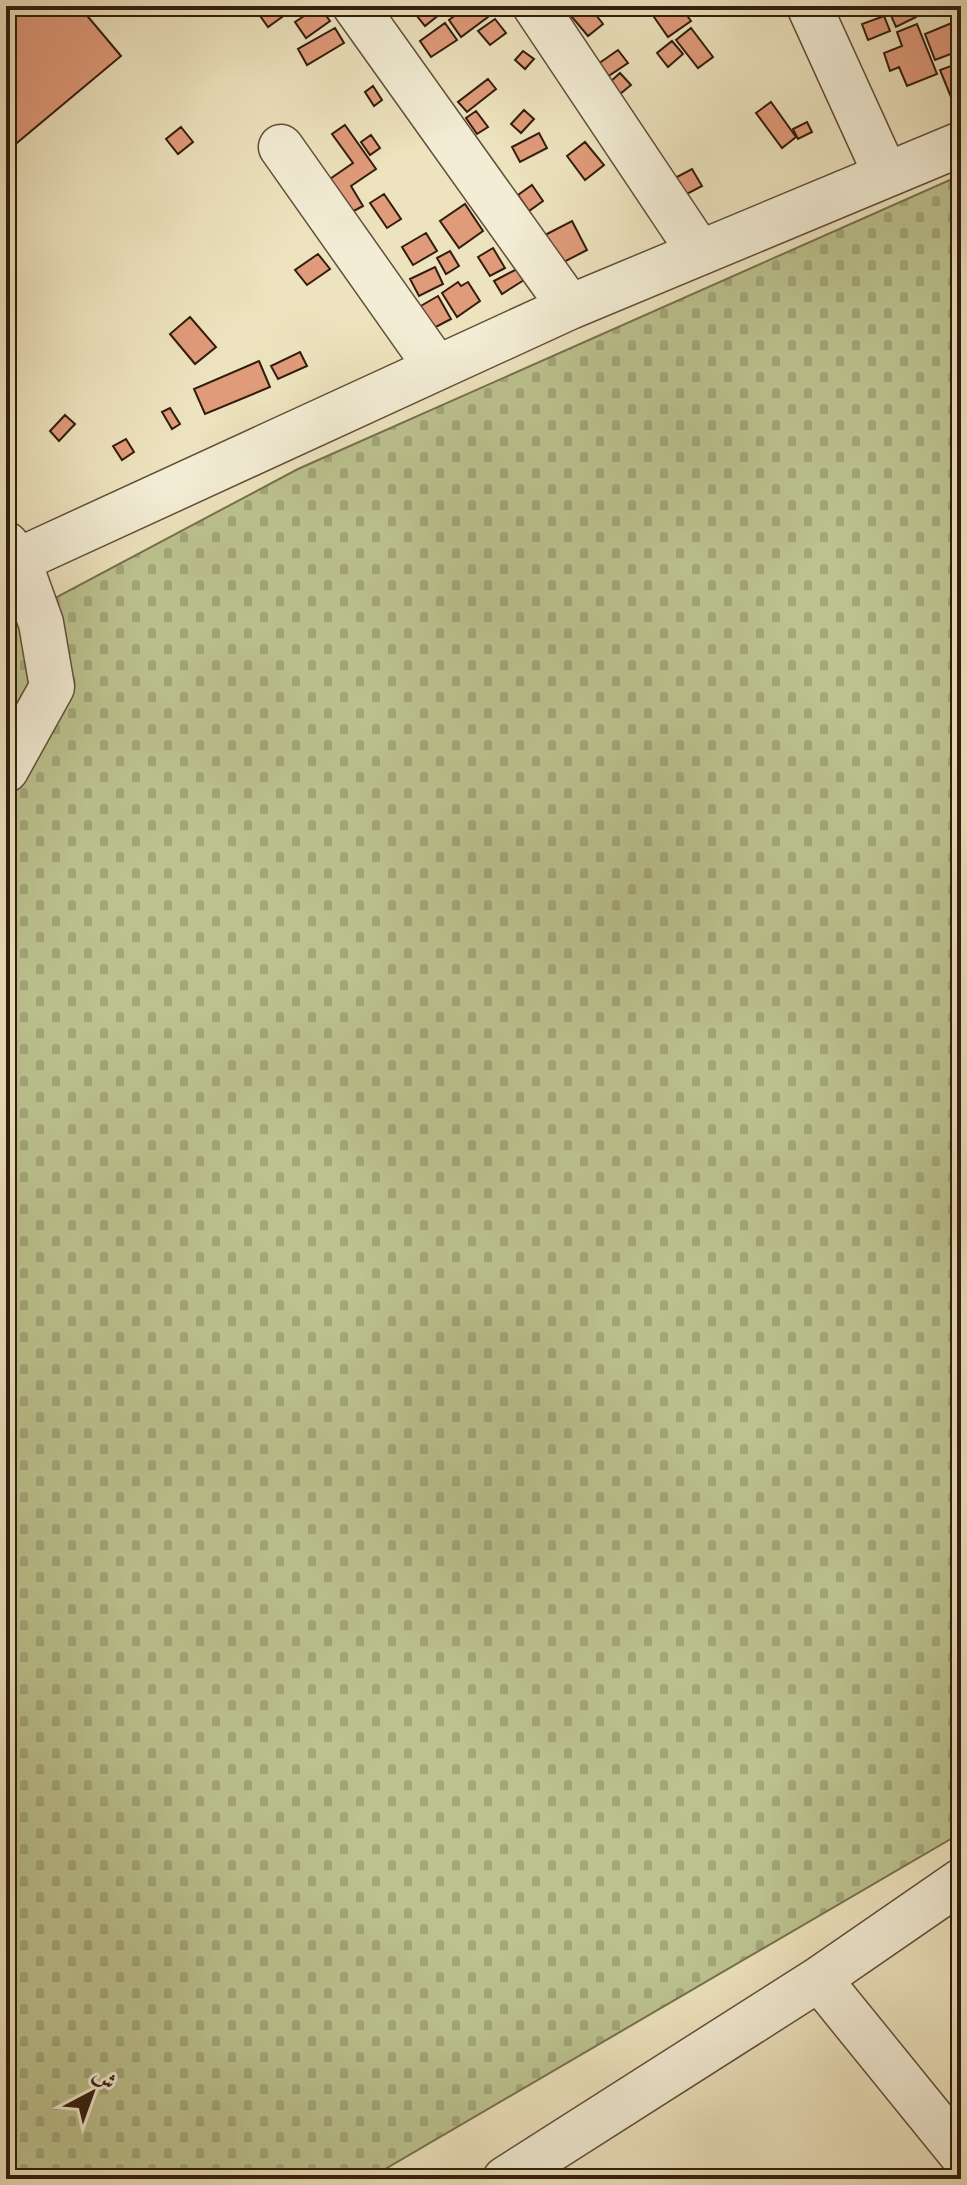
<svg xmlns="http://www.w3.org/2000/svg" width="967" height="2185" viewBox="0 0 967 2185" font-family="'IM FELL English',Amiri,serif">
	<defs>
		<pattern id="cemetery-stones" width="16" height="16" patternUnits="userSpaceOnUse" patternTransform="scale(2)"><rect width="16" height="16" fill="#bcc38f"/><path d="M2 7V4a2 2 0 0 1 4 0v3zM10 15v-3a2 2 0 0 1 4 0v3z" fill="#a2a77a"/></pattern>
	</defs>
	<rect width="100%" height="100%" fill="#ede3be"/>
	<filter id="stains"><feTurbulence type="fractalNoise" baseFrequency=".0025" numOctaves="4"/><feColorMatrix values="0 0 0 0 .2 0 0 0 0 .09 0 0 0 0 .02 0 0 0 .5 -.17"/></filter>
	<radialGradient id="worn" r=".72"><stop offset=".6" stop-color="#630" stop-opacity="0"/><stop offset="1" stop-color="#630" stop-opacity=".3"/></radialGradient>
	<path fill="url(#cemetery-stones)" stroke="#77704e" stroke-width="2" d="M961,175V1833L368,2179H6V624L298,469Z"/>
	<path fill="#e09b7b" stroke="#321d0c" stroke-width="2" d="M6,6H79L121,56L6,152Z
		M253,6H274L282,17L268,27Z
		M319,6L330,21L306,38L295,22Z
		M409,6H442L445,10L425,26Z
		M468,6H481L488,17L461,37L449,20Z
		M584,6H589L603,24L588,36L571,16Z
		M649,6H680L691,21L668,37L647,7Z
		M900,6H910L916,17L896,27L889,11Z
		M884,16L890,31L868,40L862,24Z
		M495,19L506,33L490,45L478,31Z
		M959,20L961,50L935,60L925,34Z
		M445,23L457,40L431,57L420,41Z
		M917,24L937,74L907,86L899,67L890,71L884,53L902,46L897,32Z
		M335,28L344,43L307,65L298,49Z
		M691,28L713,57L698,68L676,40Z
		M672,41L683,54L668,67L657,53Z
		M618,50L628,63L607,77L598,64Z
		M523,51L534,59L525,69L515,60Z
		M959,63L961,69V99L953,102L940,70Z
		M620,73L631,85L620,94L610,82Z
		M488,79L496,89L467,112L458,102Z
		M373,86L382,100L374,106L365,92Z
		M771,102L796,137L782,148L756,113Z
		M524,110L534,119L521,133L511,124Z
		M476,111L488,127L477,134L466,118Z
		M807,122L812,132L798,139L793,129Z
		M345,125L376,169L351,186L363,206L350,213L327,181L353,163L332,134Z
		M181,127L193,142L178,154L166,139Z
		M539,133L547,148L520,162L512,147Z
		M371,135L380,148L370,155L361,142Z
		M585,142L604,165L585,180L567,156Z
		M692,169L702,186L685,195L675,178Z
		M532,185L543,201L529,211L518,195Z
		M384,194L401,219L387,228L370,203Z
		M465,204L483,231L459,248L440,221Z
		M572,221L587,250L560,264L545,235Z
		M426,233L437,251L413,265L402,247Z
		M493,248L505,268L490,276L478,257Z
		M450,251L459,266L446,274L437,258Z
		M318,254L330,269L307,285L295,270Z
		M435,267L443,284L419,296L410,279Z
		M517,269L524,280L502,294L494,281Z
		M458,282L461,286L468,282L480,301L457,317L442,293Z
		M438,296L451,319L432,329L419,307Z
		M190,317L216,347L195,364L170,334Z
		M300,352L307,366L278,379L271,366Z
		M259,361L270,387L205,414L194,389Z
		M170,408L180,424L172,429L162,412Z
		M65,415L75,424L59,441L50,431Z
		M126,439L134,452L122,460L113,446Z"/>
	<g fill="none" stroke-linecap="round" stroke-linejoin="round">
		<g stroke="#614e38" stroke-width="47">
			<path id="minor" d="M355,6L570,307
				M535,6L700,253
				M809,6L886,175
				M281,147L437,368L570,307L961,144
				M6,544L18,559L41,623L52,687L6,770
				M6,566L437,368
				M819,1979L961,2154
				M505,2179L819,1979L961,1881"/>
		</g>
		<use href="#minor" stroke="#f3edd5" stroke-width="44"/>
	</g>
	<rect width="967" height="2185" fill="none" stroke="#ede3be" stroke-width="32"/>
	<rect x="8" y="8" width="951" height="2169" fill="none" stroke="#321d0c" stroke-width="4"/>
	<rect x="16" y="16" width="935" height="2153" fill="none" stroke="#321d0c" stroke-width="2"/>
	<g transform="translate(92 2093) rotate(41)" stroke="#f3edd5" stroke-width="6" paint-order="stroke">
	<path d="M0-6L14 30L0 20L-14 30Z" fill="#321d0c"/>
	<text y="-12" font-size="22" font-weight="bold" text-anchor="middle" fill="#321d0c">ش</text>
	</g>
	<rect width="100%" height="100%" filter="url(#stains)"/>
	<rect width="100%" height="100%" fill="url(#worn)"/>
</svg>
